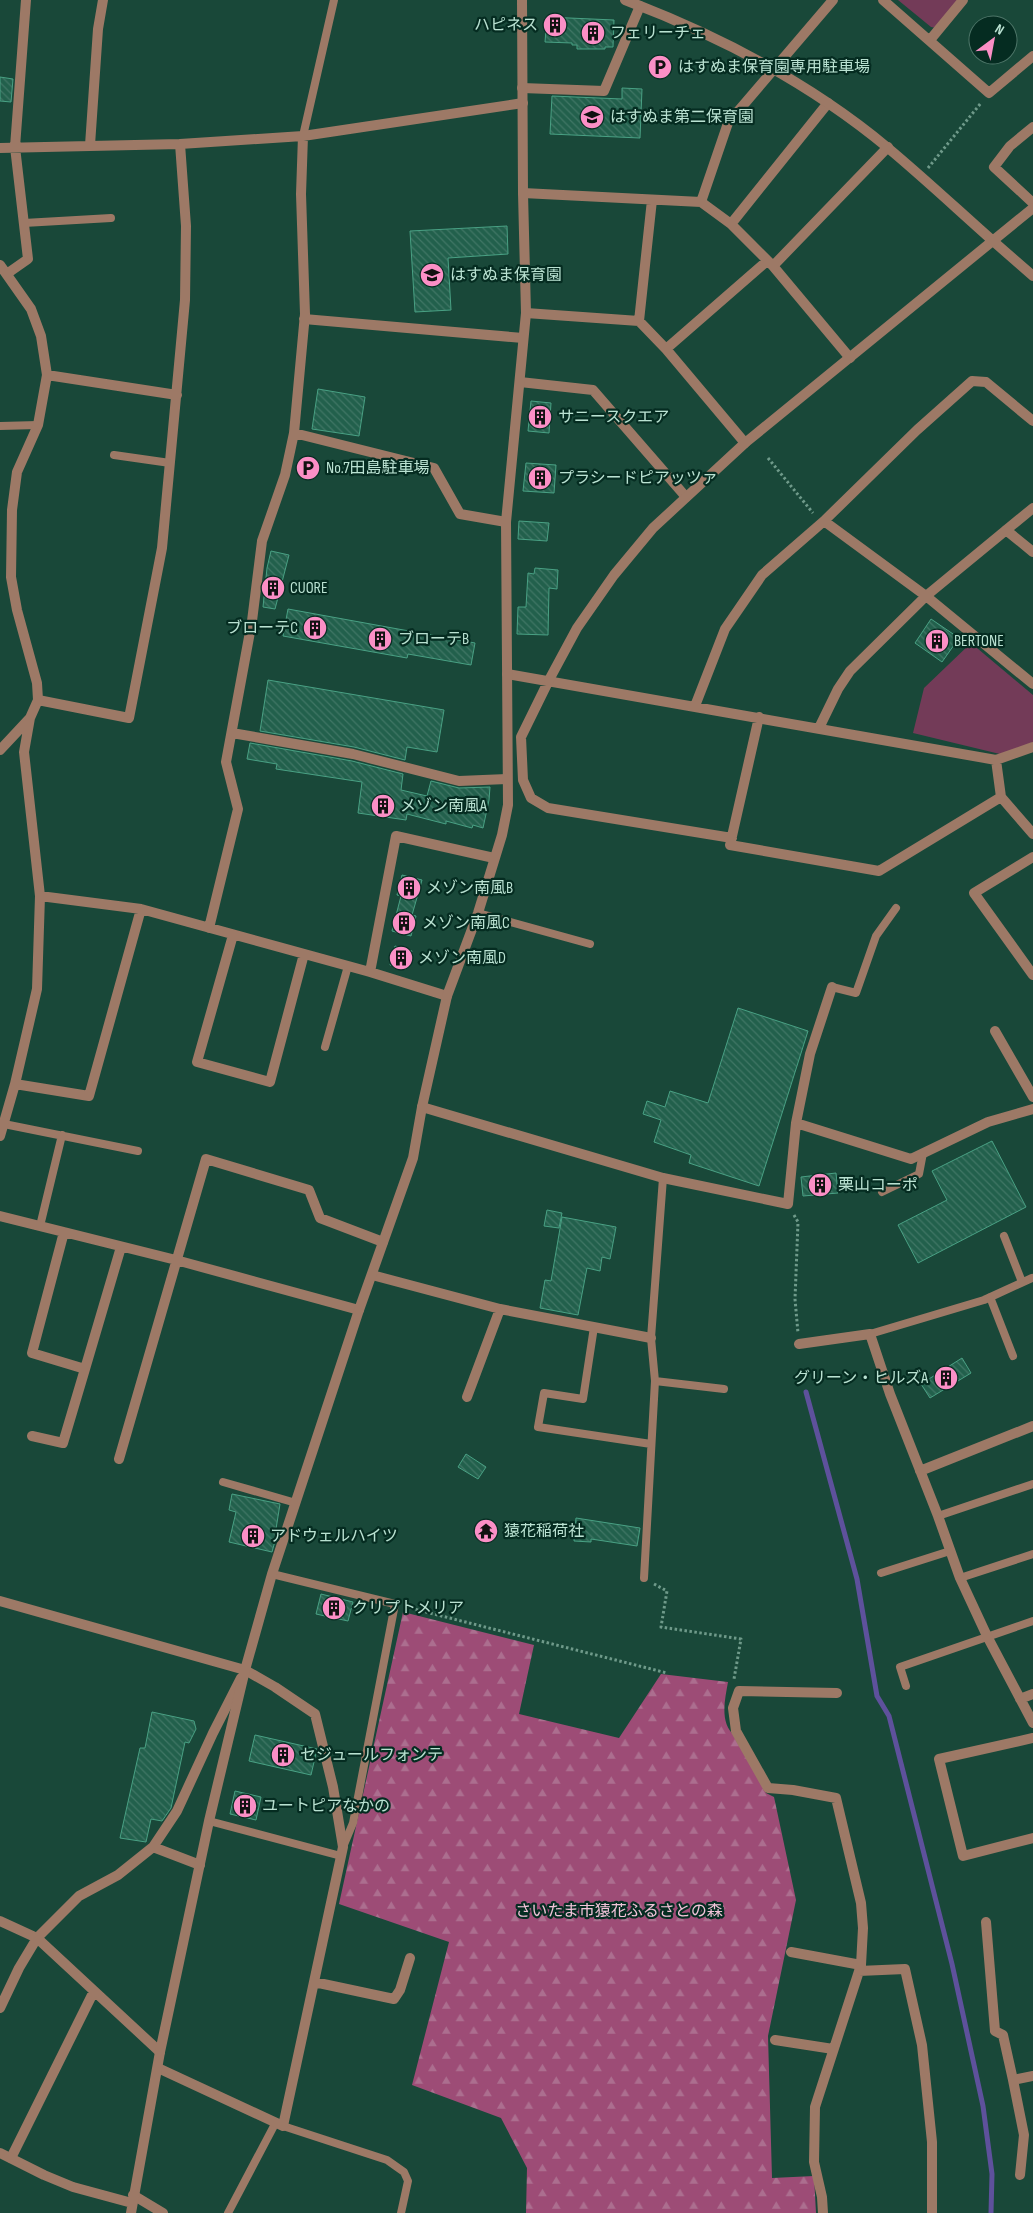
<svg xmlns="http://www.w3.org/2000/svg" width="1033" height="2213" viewBox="0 0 1033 2213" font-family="'Sofia Sans Condensed','Noto Sans JP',sans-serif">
	<defs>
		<pattern id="forest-firs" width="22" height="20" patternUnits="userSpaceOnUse" patternTransform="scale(1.25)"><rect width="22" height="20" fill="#9d4c76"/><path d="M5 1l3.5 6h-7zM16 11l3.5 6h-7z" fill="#ac6e8f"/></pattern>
		<pattern id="building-back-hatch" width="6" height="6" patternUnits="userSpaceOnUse" patternTransform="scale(1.25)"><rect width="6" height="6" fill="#22604c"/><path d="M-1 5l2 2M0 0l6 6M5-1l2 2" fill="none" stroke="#407665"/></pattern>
	</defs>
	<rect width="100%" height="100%" fill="#194839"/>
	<path fill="#733b58" d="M898,0H959L936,28L931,27Z
		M971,643L1033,695V742L1004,755L913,733L924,688Z"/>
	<path fill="url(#forest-firs)" d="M403,1612L534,1645L519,1714L619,1738L661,1674L728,1682C725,1699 719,1723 735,1736L766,1793L774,1797L796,1900L768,2036L772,2178L814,2176L816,2213H526L527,2168L501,2118L412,2085L449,1942L339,1904Z"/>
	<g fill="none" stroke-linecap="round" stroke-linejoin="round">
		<path stroke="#5e519c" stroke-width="5" d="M806,1392L857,1579L877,1696L889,1716L952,1964L983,2106L992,2174L991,2213"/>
	</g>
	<path fill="url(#building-back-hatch)" stroke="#49a184" d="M547,17L614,20L613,47H605V49H577V45H572V43L545,42Z
		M0,77L13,79L11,102L0,101Z
		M622,88L642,89L640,138L550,134L552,96L622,99Z
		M507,226L508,254L448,258L451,310L415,312L410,231Z
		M318,389L365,397L359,436L312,429Z
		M531,401L551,403L549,433L528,431Z
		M526,463L556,465L554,493L523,491Z
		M519,521L549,523L547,541L518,539Z
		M271,551L289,555L275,609L263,607L267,568Z
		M535,568L558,570L557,589L549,588L548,635L517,634L518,607H526L528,573L534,574Z
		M288,609L475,643L471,665L408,654L407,658L283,636Z
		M931,619L959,638L942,662L915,643Z
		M268,680L444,710L437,752L407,747L405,760L354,747L260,731Z
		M250,743L352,761L403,774L401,790L427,796L431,781L459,788L490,787L489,800L483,828L473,825L472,828L446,821V824L407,814L406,820L358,813L362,782L276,769L277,764L247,759Z
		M402,875L422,880L412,915L416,916L411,936L392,931L401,896L397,895Z
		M395,946L412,951L406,969L390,965Z
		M738,1008L808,1031L759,1186L689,1163L691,1155L654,1142L661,1120L643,1114L647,1101L665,1107L670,1091L708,1103Z
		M992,1141L1026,1207L918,1263L898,1225L947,1200L932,1171Z
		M836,1173L838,1193L803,1196L801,1177Z
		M547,1210L562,1213L559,1228L544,1226Z
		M562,1217L616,1227L610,1259L602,1257L600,1271L587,1268L578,1315L540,1308L545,1280L551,1281Z
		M962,1358L971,1373L930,1398L921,1384Z
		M466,1454L486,1467L478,1479L458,1467Z
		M232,1494L280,1504L276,1529L278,1530L272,1552L229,1542L236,1512L229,1510Z
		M576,1518L640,1528L637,1546L591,1539V1542L574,1541Z
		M321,1594L353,1602L348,1621L316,1614Z
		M152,1712L194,1721L196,1729L189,1743L185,1742L171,1808L162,1821L151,1819L146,1842L120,1838L140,1748H145Z
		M255,1735L317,1749L311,1775L249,1761Z
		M235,1791L261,1797L256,1820L230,1814Z"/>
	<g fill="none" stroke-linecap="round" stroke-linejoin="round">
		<path stroke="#6f9a8a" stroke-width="3" stroke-dasharray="2.5 2.5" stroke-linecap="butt" d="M928,168L981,103
			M768,458L813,513
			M794,1215L798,1222L795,1299L798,1333
			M654,1584L667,1591L661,1627L741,1639L734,1679
			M406,1607L667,1673"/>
		<path stroke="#9d7966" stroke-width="8" d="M303,136L334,0
			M24,223L111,218
			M0,426L38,425
			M114,455L170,463
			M478,913L590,944
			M832,987L856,993L876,936L896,908
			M325,1047L348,966
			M4,1124L138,1151
			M663,1178L651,1338L655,1381L724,1389
			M882,1192L919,1174L923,1153
			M40,1226L62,1135
			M1004,1236L1022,1282
			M990,1297L1013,1356
			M594,1327L583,1399L544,1393L538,1427L651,1444
			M870,1334L984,1300L1032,1278
			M223,1482L296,1503
			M938,1516L1033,1484
			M881,1573L950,1551
			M272,1574L395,1604L353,1823L343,1847
			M644,1578L655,1381
			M960,1578L1033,1554
			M906,1686L900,1667L1033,1621
			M209,1821L341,1856
			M283,2126L387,2160L404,2172L408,2181L401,2213
			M228,2213L276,2122"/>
		<path stroke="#9d7966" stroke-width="10" d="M883,0L989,93L1033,56
			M930,40L963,0
			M522,88L604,91L640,6
			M1033,127L1010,146L994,167L1033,203
			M90,145L98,29L103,0
			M0,148L180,144L303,136L523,103
			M523,193L701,202L731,224L773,266L850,358
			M701,202L728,123L833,0
			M731,224L828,103
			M993,241L1033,276
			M0,265L31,309L41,336L47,375L38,425L17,472L12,510L11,577L17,610L37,683L38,700L30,718L0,750
			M773,266L888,147
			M8,273L28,259L15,147L26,0
			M526,313L639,321L666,349L745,443
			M304,319L523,338
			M639,321L652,200
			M666,349L767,261
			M47,375L177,395
			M520,382L593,390L686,497
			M294,433L434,468L460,514L506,522
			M824,521L917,430L972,381L986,382L1033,421
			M1006,530L1033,552
			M507,674L996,760L1033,747
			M549,680L521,737L523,780L531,798L548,808L732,838
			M38,700L129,718L162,548L185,300L186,226L180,144
			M695,706L725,629L762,575L824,521L926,596L1033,684
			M759,717L730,845L879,871L1001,797
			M819,728L838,689L850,671L926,596L1033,508
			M232,733L353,754L459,781L507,779
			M996,760L1001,797L1033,834
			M1033,857L974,893L1033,975
			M40,896L141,909L370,972L447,996
			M209,928L238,809L226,762L252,621L262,541L285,475L294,433L305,314L301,194L303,136
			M233,935L197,1062L270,1082L304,954
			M370,972L396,836L494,858
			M995,1031L1033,1097
			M15,1084L89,1096L141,909
			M422,1107L663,1178L788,1204L796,1123L911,1159L988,1122L1033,1109
			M796,1123L810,1054L832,987
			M0,1136L15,1084L37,989L40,896L24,752L30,718
			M0,1216L176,1260L359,1310
			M64,1232L32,1353L85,1369L121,1247
			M372,1275L500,1309L651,1338
			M799,1344L870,1334L890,1394L938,1516L960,1578L987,1636L1033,1723
			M467,1397L500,1309
			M32,1436L63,1443L85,1369
			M119,1459L206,1159L309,1190L320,1218L383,1242
			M920,1471L1033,1426
			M0,1601L245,1670L275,1687L315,1714L333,1787L343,1847L283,2126L158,2068
			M1020,1699L1033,1694
			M1033,1738L939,1759L963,1856L1033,1838
			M153,1847L200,1865
			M0,1921L37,1938L160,2052
			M986,1922L995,2031L1003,2035L1013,2080L1033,2076
			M791,1952L861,1965
			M859,1971L905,1969L922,2045L932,2142V2213
			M314,1982L394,1999L400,1990L410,1958
			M0,2008L19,1968L37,1938L79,1896L118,1875L153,1847L177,1811L213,1733L241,1678
			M775,2040L833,2049
			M1013,2080L1024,2135L1020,2175
			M11,2158L94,1991
			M133,2195L163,2213
			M823,2213L822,2197L814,2162L815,2107L861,1965L863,1928L861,1903L836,1798L793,1790L768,1788L736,1731L733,1708L739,1691L837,1693"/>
		<path stroke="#9d7966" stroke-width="10" d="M625,0C720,36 810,83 888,148C924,178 958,210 993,241
			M549,680L577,628L614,575L653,528L745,443L1033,208
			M0,2153L44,2175L73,2187L132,2203
			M131,2213L160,2052L209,1821L245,1670L272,1574L359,1310L413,1158L422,1107L447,996L478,913L502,835L508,805L506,522L526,313L523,193L522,0"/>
	</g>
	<defs>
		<g id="building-disc" transform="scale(1.25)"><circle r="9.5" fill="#fb8fc6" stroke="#052c21"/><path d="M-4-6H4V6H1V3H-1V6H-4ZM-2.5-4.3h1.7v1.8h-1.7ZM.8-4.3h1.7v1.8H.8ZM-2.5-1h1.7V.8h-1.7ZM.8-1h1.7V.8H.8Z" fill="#111"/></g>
		<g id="parking-disc" transform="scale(1.25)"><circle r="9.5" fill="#fb8fc6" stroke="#052c21"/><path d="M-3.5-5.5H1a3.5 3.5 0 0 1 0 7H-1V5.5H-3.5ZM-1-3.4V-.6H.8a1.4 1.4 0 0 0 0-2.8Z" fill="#111"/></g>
		<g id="school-disc" transform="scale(1.25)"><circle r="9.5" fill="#fb8fc6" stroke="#052c21"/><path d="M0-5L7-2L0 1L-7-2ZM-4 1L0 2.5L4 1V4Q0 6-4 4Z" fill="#111"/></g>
		<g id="temple-disc" transform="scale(1.25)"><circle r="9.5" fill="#fb8fc6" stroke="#052c21"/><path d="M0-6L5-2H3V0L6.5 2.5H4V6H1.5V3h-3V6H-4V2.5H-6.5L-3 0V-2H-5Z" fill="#111"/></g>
	</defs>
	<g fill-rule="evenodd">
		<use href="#building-disc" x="555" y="25"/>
		<use href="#building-disc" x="593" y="33"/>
		<use href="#parking-disc" x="660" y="67"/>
		<use href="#school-disc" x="592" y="117"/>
		<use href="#school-disc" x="432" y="275"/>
		<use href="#building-disc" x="540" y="417"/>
		<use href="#parking-disc" x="308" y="468"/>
		<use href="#building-disc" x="540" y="478"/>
		<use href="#building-disc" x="273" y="588"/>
		<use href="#building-disc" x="315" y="628"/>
		<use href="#building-disc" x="380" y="639"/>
		<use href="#building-disc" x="937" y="641"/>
		<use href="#building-disc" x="383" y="806"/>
		<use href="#building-disc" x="409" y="888"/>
		<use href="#building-disc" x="404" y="923"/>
		<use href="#building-disc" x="401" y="958"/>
		<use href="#building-disc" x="820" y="1185"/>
		<use href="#building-disc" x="946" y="1378"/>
		<use href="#temple-disc" x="486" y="1531"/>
		<use href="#building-disc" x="253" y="1536"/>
		<use href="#building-disc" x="334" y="1608"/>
		<use href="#building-disc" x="283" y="1755"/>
		<use href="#building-disc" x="245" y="1806"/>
	</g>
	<g text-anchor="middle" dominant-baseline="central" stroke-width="4.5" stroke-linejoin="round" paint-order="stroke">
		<g font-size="16" fill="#bae2d2" stroke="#052c21" text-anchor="start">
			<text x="538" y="25" text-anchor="end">ハピネス</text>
			<text x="610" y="33">フェリーチェ</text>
			<text x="678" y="67">はすぬま保育園専用駐車場</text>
			<text x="610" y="117">はすぬま第二保育園</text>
			<text x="450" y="275">はすぬま保育園</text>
			<text x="558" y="417">サニースクエア</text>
			<text x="326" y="468">No.7田島駐車場</text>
			<text x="558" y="478">プラシードピアッツァ</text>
			<text x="290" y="588">CUORE</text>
			<text x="298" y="628" text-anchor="end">ブローテC</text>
			<text x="398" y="639">ブローテB</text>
			<text x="954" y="641">BERTONE</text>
			<text x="400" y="806">メゾン南風A</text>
			<text x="426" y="888">メゾン南風B</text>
			<text x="422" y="923">メゾン南風C</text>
			<text x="418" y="958">メゾン南風D</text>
			<text x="838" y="1185">栗山コーポ</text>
			<text x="928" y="1378" text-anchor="end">グリーン・ヒルズA</text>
			<text x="504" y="1531">猿花稲荷社</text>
			<text x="270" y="1536">アドウェルハイツ</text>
			<text x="352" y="1608">クリプトメリア</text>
			<text x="300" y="1755">セジュールフォンテ</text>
			<text x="262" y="1806">ユートピアなかの</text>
		</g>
		<g font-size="16" fill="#f2c3d9" stroke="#052c21">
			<text x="619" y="1911">さいたま市猿花ふるさとの森</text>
		</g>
	</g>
	<g transform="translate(993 40) rotate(32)"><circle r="24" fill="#052c21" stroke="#4d7568"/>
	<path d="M0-4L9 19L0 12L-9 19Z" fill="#fb8fc6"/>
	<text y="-8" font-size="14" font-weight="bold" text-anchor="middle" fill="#bae2d2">N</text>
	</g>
</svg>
